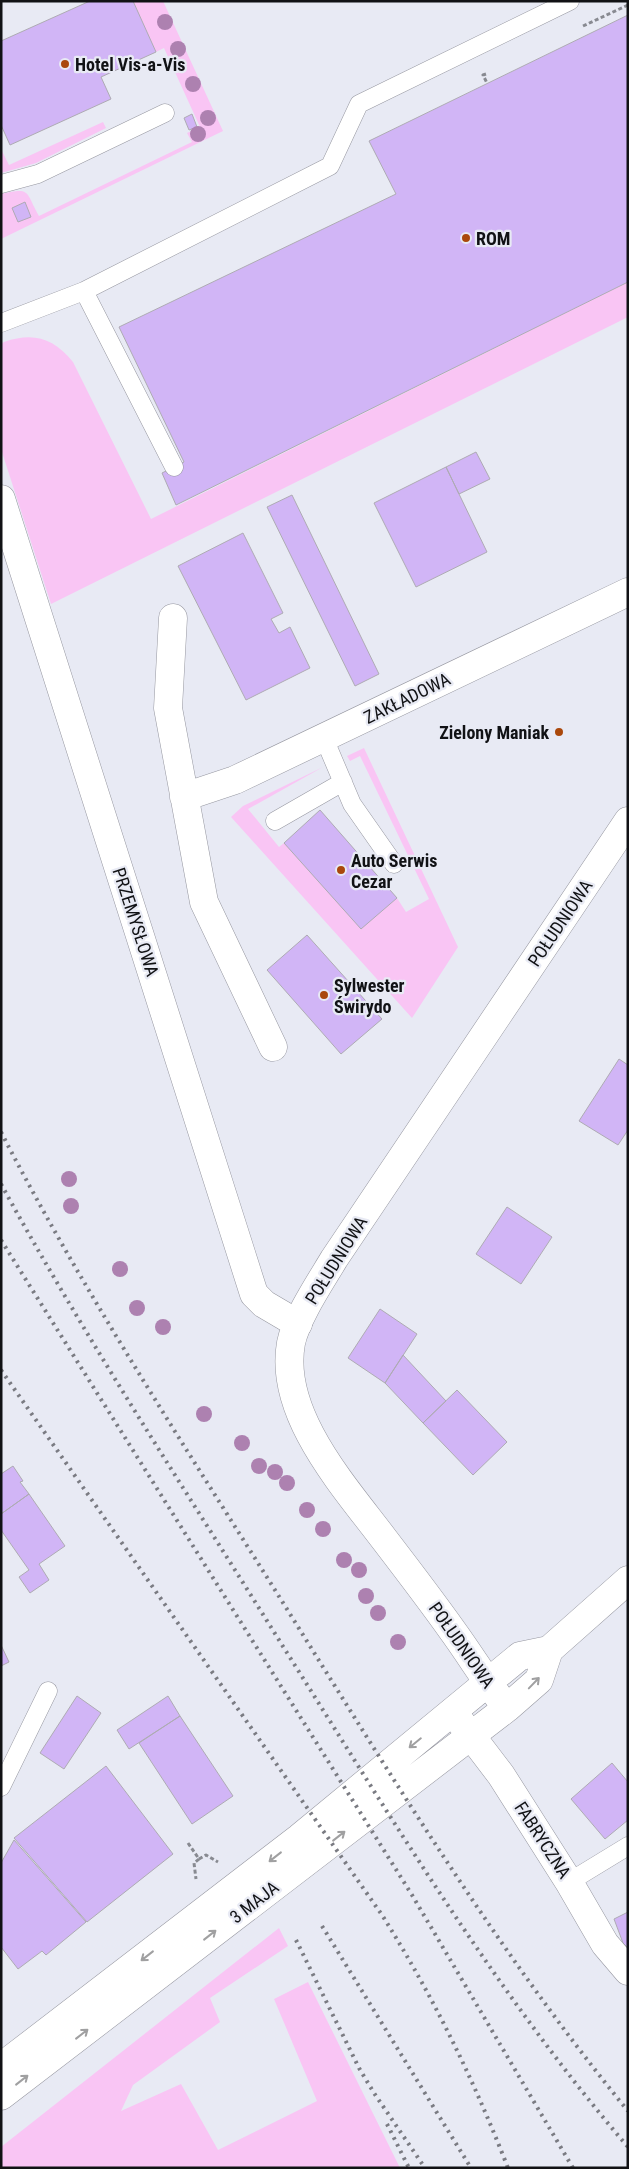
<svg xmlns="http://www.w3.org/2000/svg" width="629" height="2169" viewBox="0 0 629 2169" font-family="'Roboto Condensed',sans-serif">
	<rect width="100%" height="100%" fill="#e8eaf4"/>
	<path fill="#f9c5f4" d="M133,1H163L223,131L1,239V194C32,187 25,192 39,216L192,142L187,133L200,127L164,48L156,52Z
		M103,122L106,128L36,163L1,173V149L9,165Z
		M628,282V317L51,604L1,449V344L4,342C34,332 53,338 73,362L151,519Z
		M364,748L458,947L412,1018L231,817L243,806L323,767L248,809L279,847L284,843L361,928L397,898L406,912L429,899L360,756L350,761L347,756Z
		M279,1928L288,1946L210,1998L220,2022L133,2085L121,2111L181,2084L218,2150L317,2101L274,1999L308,1982L400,2168H1V2147Z"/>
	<path fill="#d1b5f6" stroke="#aeabb3" d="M90,1H133L156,52L101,77L111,99L10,145L1,125V41Z
		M628,15V282L176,505L162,473L184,462L119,327L396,194L369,141Z
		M192,114L197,127L189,130L184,118Z
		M25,202L31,217L18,222L12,208Z
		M476,452L490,479L459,494L446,467Z
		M446,467L487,552L416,587L374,503Z
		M292,495L379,674L355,686L267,507Z
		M243,533L283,613L271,619L279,633L290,627L310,668L246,700L178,566Z
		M320,810L397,898L361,929L284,843Z
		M307,935L382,1019L341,1054L267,970Z
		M619,1059L628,1065V1130L618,1145L579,1121Z
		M507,1207L552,1237L521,1284L476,1254Z
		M380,1309L417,1334L385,1383L348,1358Z
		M403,1355L446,1401L423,1423L385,1383Z
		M457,1390L507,1442L473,1475L423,1423Z
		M13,1466L23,1481L20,1482L29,1494L1,1514V1474Z
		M29,1494L65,1546L39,1564L49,1580L30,1593L19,1577L29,1570L1,1530V1514Z
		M1,1645L9,1662L1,1666Z
		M77,1696L101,1713L64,1769L40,1753Z
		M168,1696L180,1716L129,1749L117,1730Z
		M180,1716L233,1796L192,1824L139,1743Z
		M612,1763L628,1782V1820L605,1839L571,1799Z
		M106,1766L173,1854L87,1922L14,1838Z
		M14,1840L86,1922L46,1955L42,1951L18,1969L1,1947V1863Z
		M628,1912V1948L623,1943L614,1919Z"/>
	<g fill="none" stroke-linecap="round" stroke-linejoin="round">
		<g stroke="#9697a0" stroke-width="19">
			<path id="service" d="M1,184L38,174L165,113
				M84,291L174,467
				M1,323L84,291L330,166L359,104L570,1
				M324,738L352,804L394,864
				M275,821L343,782
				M1,1787L48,1691
				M569,1882L628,1846"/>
		</g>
		<g stroke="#9697a0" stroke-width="29">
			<path id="minor" d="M1,499L254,1294L264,1304L298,1324
				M173,618L168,708L204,902L273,1047
				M184,797L235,780L628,592
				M453,1712L501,1775L569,1882L605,1944L628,1971"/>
		</g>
		<g stroke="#9697a0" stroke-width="29">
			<path id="tertiary" d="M507,1708C487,1683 471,1656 452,1630C430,1599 407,1569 384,1539C345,1487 278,1414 291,1343C296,1318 321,1281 334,1259L628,821
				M1,2067L299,1838L520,1656L549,1650
				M1,2096L507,1708L539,1680L549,1650L628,1580"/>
		</g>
		<path stroke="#888a91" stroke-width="3" stroke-dasharray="4 2.5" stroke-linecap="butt" d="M583,26L628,5
			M486,74L483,75L487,83
			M188,1843L199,1859L194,1863L196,1879
			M199,1859L206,1855L218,1862"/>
		<use href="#service" stroke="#fff" stroke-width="18"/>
		<use href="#minor" stroke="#fff" stroke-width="28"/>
		<use href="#tertiary" stroke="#fff" stroke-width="28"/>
		<path stroke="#7a7b82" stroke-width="4" stroke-dasharray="2.5 5" stroke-linecap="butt" d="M1,1132C84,1293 184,1445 280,1598C390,1774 497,1951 628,2111
			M1,1184C88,1343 188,1494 284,1648C392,1819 496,1993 628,2147
			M1,1240L412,1895L573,2168
			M1,1370L382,1915C433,1996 473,2078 508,2168
			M322,1926L471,2168
			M296,1940L359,2068L374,2093L425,2168
			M387,2124L409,2168"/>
	</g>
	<g fill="#ad81b0">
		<circle cx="165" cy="22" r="8"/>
		<circle cx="178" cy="49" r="8"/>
		<circle cx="193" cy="84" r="8"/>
		<circle cx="208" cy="118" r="8"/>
		<circle cx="198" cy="134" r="8"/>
		<circle cx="69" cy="1179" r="8"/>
		<circle cx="71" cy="1206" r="8"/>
		<circle cx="120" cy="1269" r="8"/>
		<circle cx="137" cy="1308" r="8"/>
		<circle cx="163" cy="1327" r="8"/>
		<circle cx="204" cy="1414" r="8"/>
		<circle cx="242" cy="1443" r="8"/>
		<circle cx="259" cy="1466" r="8"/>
		<circle cx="275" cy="1472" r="8"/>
		<circle cx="287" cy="1483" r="8"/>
		<circle cx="307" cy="1510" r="8"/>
		<circle cx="323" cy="1529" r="8"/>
		<circle cx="344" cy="1560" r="8"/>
		<circle cx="359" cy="1570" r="8"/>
		<circle cx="366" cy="1596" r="8"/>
		<circle cx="378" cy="1613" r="8"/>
		<circle cx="398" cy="1642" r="8"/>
	</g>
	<defs><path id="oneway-shaft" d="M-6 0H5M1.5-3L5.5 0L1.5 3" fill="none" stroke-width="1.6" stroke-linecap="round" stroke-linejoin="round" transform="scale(1.25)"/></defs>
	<g stroke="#a0a0a1">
		<use href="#oneway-shaft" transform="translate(534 1683) rotate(-46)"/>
		<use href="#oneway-shaft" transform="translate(415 1743) rotate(141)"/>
		<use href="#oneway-shaft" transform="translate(339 1836) rotate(-38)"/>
		<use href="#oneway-shaft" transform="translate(275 1857) rotate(142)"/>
		<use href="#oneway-shaft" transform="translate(210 1935) rotate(-38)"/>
		<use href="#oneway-shaft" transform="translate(147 1956) rotate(142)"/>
		<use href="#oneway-shaft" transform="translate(82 2034) rotate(-38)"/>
		<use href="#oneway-shaft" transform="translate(22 2080) rotate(-38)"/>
	</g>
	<g fill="#aa480b" stroke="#e8eaf4" stroke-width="2">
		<circle cx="65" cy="64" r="5"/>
		<circle cx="466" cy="238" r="5"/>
		<circle cx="559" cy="732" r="5"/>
		<circle cx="341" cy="870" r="5"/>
		<circle cx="324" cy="995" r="5"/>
	</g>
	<g text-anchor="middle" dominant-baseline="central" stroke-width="4.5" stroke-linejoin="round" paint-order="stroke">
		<g font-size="18" font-weight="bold" fill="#111215" stroke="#e8eaf4" text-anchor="start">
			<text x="75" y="64">Hotel Vis-a-Vis</text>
			<text x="476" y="238">ROM</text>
			<text x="549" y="732" text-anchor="end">Zielony Maniak</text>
			<text x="351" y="860">Auto Serwis<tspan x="351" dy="21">Cezar</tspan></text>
			<text x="334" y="985">Sylwester<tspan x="334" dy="21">Świrydo</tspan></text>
		</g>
		<g font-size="18" fill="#111215" stroke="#e8eaf4">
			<text transform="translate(407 698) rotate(-26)">ZAKŁADOWA</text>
			<text transform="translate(136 922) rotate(72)">PRZEMYSŁOWA</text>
			<text transform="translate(560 923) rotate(-56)">POŁUDNIOWA</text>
			<text transform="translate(336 1260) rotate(-58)">POŁUDNIOWA</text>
			<text transform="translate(462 1645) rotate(55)">POŁUDNIOWA</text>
			<text transform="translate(543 1840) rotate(57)">FABRYCZNA</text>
			<text transform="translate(254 1902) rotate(-38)">3 MAJA</text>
		</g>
	</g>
	<rect width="629" height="2169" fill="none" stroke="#111215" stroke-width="5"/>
</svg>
